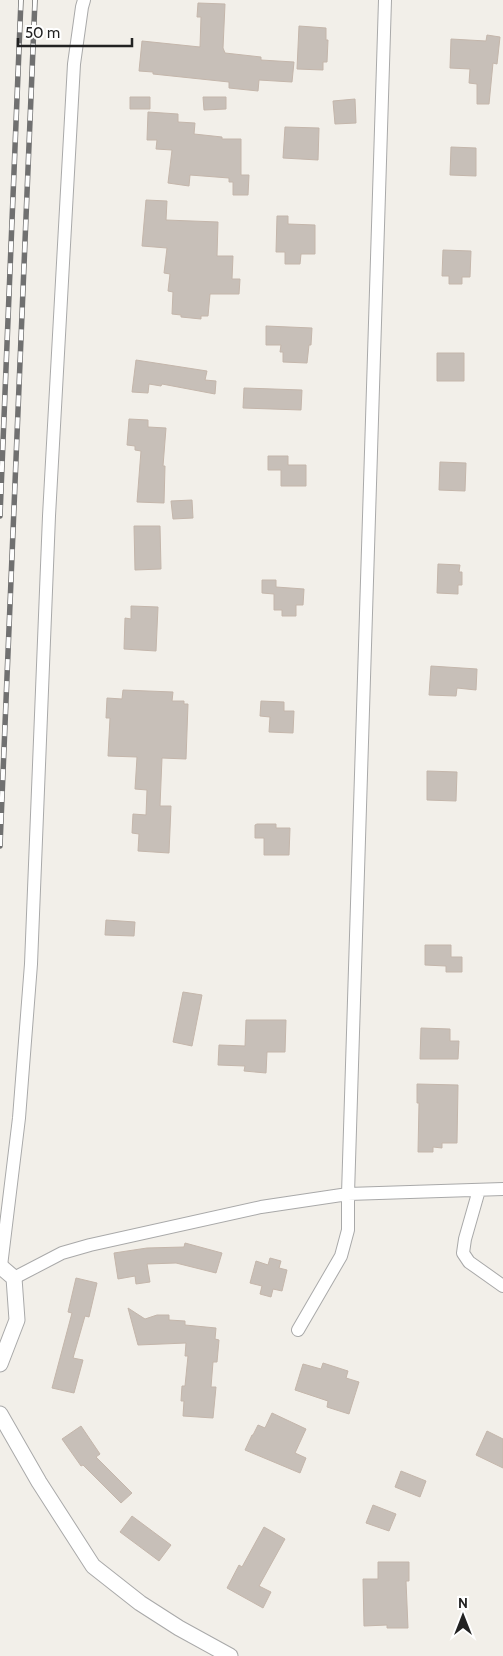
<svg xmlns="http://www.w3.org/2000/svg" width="503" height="1656" viewBox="0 0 503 1656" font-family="Cabin,sans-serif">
	<rect width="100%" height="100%" fill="#f2efe9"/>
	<path fill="#c7bfb8" stroke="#c4b6ab" d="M198,3L225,4L223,48L225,53L261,57V60L294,62L292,82L259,80L258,91L229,88V82L153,74V72L139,71L142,41L200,47L201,17H197Z
		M299,26L326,28V40H328L327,62H323V70L297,69Z
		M487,35L500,37L497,64L493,63L489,104H477V84L469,83L470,69L450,68L451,39L486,41Z
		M130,97H150V109H130Z
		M203,97H226V109L204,110Z
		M355,99L356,123L335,124L333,101Z
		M148,112L178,114V122L195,123L194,134L222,137V139H241V175H249L248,195H233V182H229V178L190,175L189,186L168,183L172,150L156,149L157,140H147Z
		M285,127L319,128L318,160L283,158Z
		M451,147L476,148V176L450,175Z
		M146,200L167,201L166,220L218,222L217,256H233L232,279H240L239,294H210L208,316H201V319L181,317V315L172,314L173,292L168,291L170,274L164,273L167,248L142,246Z
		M277,216H288V224L315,225V254H301L300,264H285V252H276Z
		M443,250L471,251L470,277H462V284H449V276H442Z
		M266,326L312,328L311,345H309L307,363L283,362V352H280L281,345H266Z
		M437,353H464V381H437Z
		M136,360L207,371L205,380L216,381L215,394L162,384L161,386L149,384L148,393L132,392Z
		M244,388L302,390L301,410L243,408Z
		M129,419L148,420V427L166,428L163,466H165L164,503L137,502L141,451L135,450V446L127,445Z
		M268,456H288V465H306V486H281V470H268Z
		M440,462L466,463L465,491L439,490Z
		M192,500L193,518L173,519L171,501Z
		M134,526H160L161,569L135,570Z
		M438,564L460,565L459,572H462V585H458V594L437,593Z
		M262,580H276V587L304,589L303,605H296V616H282V610H274V594L262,593Z
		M131,606L158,607L156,651L124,649L125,618L131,619Z
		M431,666L477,669L476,690L457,688L456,696L429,695Z
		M123,690L173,692L172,701H184V704H188L186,759L162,758L160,806H171L169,853L138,851L139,834L132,833L133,814L146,815L147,790L135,789L137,757L108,756L110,718H106L107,698L122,699Z
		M261,701L284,702V711H294L293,733L269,732L270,717L260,716Z
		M427,771L457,772L456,801L427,800Z
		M257,824H276V828H290L289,855H264V838H255V825Z
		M106,920L135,922L134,936L105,935Z
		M425,945H451V957H462V972H446V966L425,965Z
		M183,992L202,995L192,1046L173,1042Z
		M246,1020H286L285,1052H267L266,1073L244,1071L245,1066L218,1065L219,1045L245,1046Z
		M421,1028L450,1029V1041H459L458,1059H420Z
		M417,1084L458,1085L457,1143H442V1148L433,1147V1152H418L419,1103H417Z
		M185,1243L222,1253L216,1273L176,1263L147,1264L150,1282L136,1284L135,1276L118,1279L114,1253L147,1248L184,1247Z
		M270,1258L281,1261L279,1268L287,1270L282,1291L273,1289L271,1297L260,1294L262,1286L250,1283L256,1261L268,1265Z
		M76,1278L97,1283L89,1317L85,1316L73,1358L83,1360L74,1393L52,1388L72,1313L68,1312Z
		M128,1308L145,1319L157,1315H169V1320L185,1321V1325L216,1328L215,1339L219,1340L217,1362H213L211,1387H216L213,1418L183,1416L184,1401H181L182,1386H185L188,1356H185L186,1343L138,1345Z
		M323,1363L348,1371L346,1378L359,1382L349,1414L327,1407L328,1401L295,1390L303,1364L321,1369Z
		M272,1413L306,1429L295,1453L306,1458L300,1473L245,1450L252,1435H253L258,1425L265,1428Z
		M81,1426L100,1454L96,1457L132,1493L121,1503L83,1465L81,1466L62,1439Z
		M487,1431L503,1439V1468L476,1455Z
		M401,1471L426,1481L420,1497L395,1487Z
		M373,1505L396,1514L389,1531L366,1523Z
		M132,1516L171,1545L159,1561L120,1532Z
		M264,1527L285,1539L259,1586L271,1592L263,1608L227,1588L239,1565L242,1567Z
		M378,1562H409V1581H406L408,1628H387V1625L364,1626L363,1579H378Z"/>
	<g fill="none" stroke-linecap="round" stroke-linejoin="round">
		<g stroke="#a9a9a9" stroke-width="14">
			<path id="minor" d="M479,1190L465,1239L463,1253L469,1262L503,1286
				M1,1266L19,1118L31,964L49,516L74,64L82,7L84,0
				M14,1278L62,1253L90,1245L261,1207L348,1194L503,1189
				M298,1330L341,1256L348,1230V1194L385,0"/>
		</g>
		<g stroke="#a9a9a9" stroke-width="17">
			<path id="tertiary" d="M0,1266L14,1278L17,1320L0,1364
				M0,1414L39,1482L93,1566L140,1603L179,1628L230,1656"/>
		</g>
		<use href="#minor" stroke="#fff" stroke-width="12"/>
		<use href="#tertiary" stroke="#fff" stroke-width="15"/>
		<g stroke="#707070" stroke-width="5.5">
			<path id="rail" d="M0,516L21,0
				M0,846L35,0"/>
		</g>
		<use href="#rail" stroke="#fff" stroke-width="4" stroke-dasharray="11" stroke-linecap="butt"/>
	</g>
	<g transform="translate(463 1616)" stroke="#ffffff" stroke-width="4" paint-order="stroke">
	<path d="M0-4L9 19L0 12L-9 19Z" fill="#222222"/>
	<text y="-8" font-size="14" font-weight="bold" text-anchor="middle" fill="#222222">N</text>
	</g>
	<path d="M18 38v8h114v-8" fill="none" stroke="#222222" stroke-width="2.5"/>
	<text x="25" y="38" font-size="15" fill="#222222" stroke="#ffffff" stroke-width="4" paint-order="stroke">50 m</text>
</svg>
